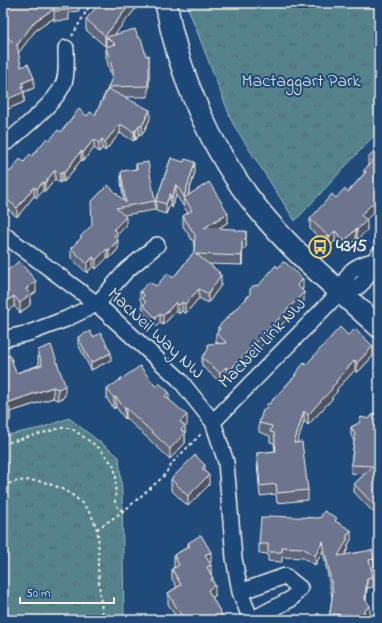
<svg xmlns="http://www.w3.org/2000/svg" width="382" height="623" viewBox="0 0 382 623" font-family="'Indie Flower',sans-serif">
	<defs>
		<pattern id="park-tufts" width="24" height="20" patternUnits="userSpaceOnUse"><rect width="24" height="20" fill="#54828b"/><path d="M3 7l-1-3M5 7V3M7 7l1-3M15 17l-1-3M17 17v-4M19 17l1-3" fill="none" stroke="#4f686c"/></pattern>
	</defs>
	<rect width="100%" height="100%" fill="#1f4a7a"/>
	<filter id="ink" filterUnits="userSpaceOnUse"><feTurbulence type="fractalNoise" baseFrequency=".025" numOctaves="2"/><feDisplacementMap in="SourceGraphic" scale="8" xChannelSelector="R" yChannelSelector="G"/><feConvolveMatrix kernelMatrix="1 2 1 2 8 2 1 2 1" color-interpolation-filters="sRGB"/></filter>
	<g filter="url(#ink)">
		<path fill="url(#park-tufts)" stroke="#a4baba" d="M186,3H379V130L295,221L233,124Z
			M69,418L119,457L122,493L124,620H3V436L41,428Z"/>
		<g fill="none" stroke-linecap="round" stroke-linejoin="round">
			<g stroke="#f4f1e8" stroke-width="18">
				<path id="street" d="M3,144L9,141C24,127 61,99 65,79C67,69 66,58 66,48
					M3,234L97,304L179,379L213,422L226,462L234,558L240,592L251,620L291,599L300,588L285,576L240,592
					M340,292C346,290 355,289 359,286C370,278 370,264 378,255
					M3,339L29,333L66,319L97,304L126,271L157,245
					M213,422L340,292C349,271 351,267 373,261"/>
			</g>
			<g stroke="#f4f1e8" stroke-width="24">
				<path id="secondary" d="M166,3C178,75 212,152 258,209C293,253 338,289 379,327"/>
			</g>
			<path stroke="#f4f1e8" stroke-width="2" stroke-dasharray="3 3" stroke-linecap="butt" d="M72,36L91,3
				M3,444L61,428H71L99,448L114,466L116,476L115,502L119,510H125
				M3,486C20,478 36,479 53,485C76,494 94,510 98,535C99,544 98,555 98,565C99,584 100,602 104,620
				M97,529L125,510L163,477L174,461L202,433"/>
			<use href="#street" stroke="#1f4a7a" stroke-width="15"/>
			<use href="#secondary" stroke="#1f4a7a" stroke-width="21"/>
		</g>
		<path fill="#5e657a" stroke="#f4f1e8" d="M53,3H79V11L69,12V20L54,21V18L35,31L18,53L21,67L34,88L24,92V102L3,111V13L54,7Z
			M136,3V8L114,35L138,38L146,56L149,55V89H148V97H125L150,119L142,135L139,134L136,140L135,139L134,141L120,133L105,151L102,148L99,152L94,148L83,161L81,160L64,182L62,181L60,183L55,179L45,192L43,190L37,198L34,196L17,217L3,205V172H10L32,156L50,140L61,132L87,116L95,115L112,79L106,57V45L105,46L86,30V19Z
			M379,149V216L374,212L366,220L367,230L357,240L356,239L345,251L335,241L329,247L310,229V219L336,198L348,192L364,174V170L368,166V158Z
			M171,158L195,172L188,196L228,222L218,229L236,231L246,240V247L242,251V265L209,264L219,274L221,285L208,303L199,298L185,314L182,311L179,314L176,311L163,325L160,323L156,327L143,315V308L142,307V302L140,300V291L156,286L173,278L194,252V243L183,226V216L188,213L176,195L172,208L170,204L166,214L156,211V201Z
			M136,164L155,201V210L124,215L126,226L117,235L118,249L109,259L107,258L96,269L93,266L87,273L71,258V248L81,238V236L124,202L121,182V173L136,169Z
			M3,271L36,292L30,296V305L20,313L14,306Z
			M259,285L303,288L302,290L304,301L230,379L226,376L220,382L202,366V357L218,343L216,342V333L218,331V327Z
			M348,335L373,356L357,373L355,370L337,389V392L332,397V399L308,425L304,421L297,442L308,490V500L277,503L276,494L260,496L257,463V453L275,451L274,443L270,442V436L259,432V423L265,410L269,404L295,376V374L306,365Z
			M78,337H93L111,360L91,370L78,344Z
			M38,350L65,395L63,398L58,400L53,398L10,412V420L7,424L3,425V358L16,373L39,365L38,360Z
			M156,387L169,399L187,426L185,428V443L170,459L126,418L125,419L116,407L114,409L107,399V389Z
			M379,402V515L372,511L354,492V484L365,474L351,473V465L354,441L351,435V427L369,419L377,410Z
			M205,471L209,485L188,506L171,490V479Z
			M337,522L351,540L348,545V549L344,555L374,559V569L371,570L373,577V587L367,588L366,601L370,615L364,620H329L332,597L323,551L315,565L303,558L282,557V562L268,561V554L259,553V544Z
			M188,543L211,562L209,563L211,573L213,582L215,596L212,598L225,620H178L168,604V593L177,587L172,579V569L174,567V555L188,547Z"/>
		<path fill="#4c5263" stroke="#f4f1e8" d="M131,3H136V8L110,40L106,37V45L105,46V36Z
			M54,9V18L35,31L17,55V45L35,21Z
			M34,78V88L24,92V102L3,111V101L22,83Z
			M150,110V119L142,135V126Z
			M120,124V133L105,151V142Z
			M139,125V134L136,140V131Z
			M135,130V139L134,141V132Z
			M94,139V148L83,161V153Z
			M102,139V148L99,152V143Z
			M81,151V160L64,182V173Z
			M195,162V172L186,201L184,198V207V197Z
			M55,170V179L45,192V183Z
			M62,172V181L60,183V174Z
			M43,182V190L37,198V189Z
			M176,184V195L172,208V198Z
			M34,187V196L17,217V208Z
			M170,194V204L166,214V204Z
			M374,202V212L361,225V215Z
			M228,213V222L204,238V228Z
			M126,217V226L117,235V241L114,245V229Z
			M367,220V230L357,240V230Z
			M356,229V239L345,251V241Z
			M246,231V247L242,251V265V242Z
			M335,231V241L329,247V237Z
			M118,240V249L109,259V250Z
			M107,249V258L96,269V260Z
			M93,257V266L87,273V264Z
			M219,272V278L221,275V285L208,303V294Z
			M303,279V288L297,294V285Z
			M36,281V292L30,296V305L20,313V303L26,289Z
			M199,289V298L185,314V304Z
			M304,292V301L230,379V370Z
			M14,296V306L3,315V305Z
			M176,302V311L163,325V316Z
			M182,302V311L179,314V305Z
			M160,314V323L156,327V318Z
			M373,346V356L357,373V363Z
			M111,353V360L91,370V363Z
			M355,360V370L337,389V392L332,397V399L308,425V415L332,387L336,381Z
			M226,367V376L220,382V373Z
			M65,385V395L63,398L58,400V389Z
			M53,387V398L10,412V420L7,424V403Z
			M169,392V402L165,396Z
			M116,397V407L114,409V398Z
			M126,408V418L125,419V409Z
			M304,411V421L294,453V443Z
			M187,415V426L185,428V443L170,459V449L180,422Z
			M205,465V475L202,468Z
			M209,475V485L188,506V496Z
			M351,530V540L348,545V549L338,566V556L346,538Z
			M323,541V551L315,565V556Z
			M211,552V562L205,565V555Z
			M211,565V575L207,567Z
			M213,578V586L215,585V596L208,600V590L211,579Z
			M367,578V588L365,609V599Z
			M370,606V615L363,620L364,611Z"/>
		<path fill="#6d758e" stroke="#f4f1e8" d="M10,3H51L54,8V3H69V10L54,11V9L35,21L17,45V44L21,67L28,64L34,78L22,83L24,86L21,87L24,92L3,101V44L13,42L3,34V13Z
			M100,3H131L105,36L86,19Z
			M135,29L138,38H141L146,56L149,55V79H148V86L108,87L112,78V67L106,47L115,44L106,37Z
			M108,89L150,110L142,126L139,125L136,131L135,130L134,132L120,124L105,142L102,139L99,143L94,139L83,153L81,151L64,173L62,172L60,174L55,170L45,183L43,182L37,189L34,187L17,208L3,196V172L6,169L10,172L20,159L24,162L30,154L32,156L47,138L50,140L58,130L61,132L79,109L87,116L90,112L95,115Z
			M379,149V206L374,202L361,215L367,220L357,230L356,229L345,241L335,231L329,237L310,219L332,194L336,198L344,189L348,192L366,172L364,170L372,162L368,158L375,150L376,152Z
			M171,158L184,162L185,159L195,162L184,197L176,184L172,198L170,194L166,204L156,201Z
			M148,162L155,201L116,208L126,217L114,229L117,232L114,236L118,240L109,250L107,249L96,260L93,257L87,264L71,248L81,238V236L92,225L91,202L108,185L126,203L121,173L122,171L137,169L136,164Z
			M209,182L228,213L204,228L236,229V231H246V238L242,242V256L196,254L219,272L218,273L221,275L208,294L199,289L185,304L182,302L179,305L176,302L163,316L160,314L156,318L143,305L146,302L142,298L144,295L140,291L149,282L156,286L168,273L173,278L194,252L195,235L183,216L192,210L184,198Z
			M19,261L36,281L26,289L30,294L20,303L14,296L3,305V271H7Z
			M283,262L286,263L303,279L297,285L304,292L230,370L226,367L220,373L202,357L208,350V344L227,343L216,333L220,329L218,327L250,295V289L253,286L259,285L276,265L278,268Z
			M340,327L348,335L355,329L373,346L357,363L355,360L336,381L337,382L332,387V389L308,415L304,411L294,443L302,442L308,490L277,493L276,484L260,486L257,453L276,451L274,433L270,432L272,426L259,423L263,410H265L267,404H269L296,375L295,374L304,363L306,365Z
			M90,331L93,337L101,333L111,353L91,363L78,337Z
			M51,345L65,385L63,387L58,389L53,387L7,403L10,410L7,414L3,415V358L10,355L16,373L42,365L38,350Z
			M140,366L156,387L159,383L169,392L165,396L187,415L180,422L185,426L181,430L185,433L170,449L126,408L125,409L116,397L114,398L107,389Z
			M378,402H379V507L372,503L354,484L373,466L351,465L355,434L351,427L359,423L361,417L369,419L377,410Z
			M195,455L205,465L202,468L209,475L188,496L171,479Z
			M324,511L337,518L335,521L351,530L346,538L348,539L338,556L372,550L374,559L369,560L373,577L367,578L365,599L370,606L364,611L363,617L333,614L339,620H329L333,591L323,541L315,556L303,548L282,547V552H268V544H259L261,518H269V516L320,518Z
			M201,535L211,552L205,555L211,565L207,567L213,578L211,579L215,585L208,590L225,620H184L168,593L181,585L172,569L179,565L174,555L190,546L188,543Z
			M318,613L326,620H312Z"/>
	</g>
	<defs>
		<g id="bus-ring" transform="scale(1.15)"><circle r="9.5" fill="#1f4a7a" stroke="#ffd166" stroke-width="1.5"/><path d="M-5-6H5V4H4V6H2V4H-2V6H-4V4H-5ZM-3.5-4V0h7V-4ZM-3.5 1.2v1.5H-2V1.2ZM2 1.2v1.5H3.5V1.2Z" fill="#ffd166"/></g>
	</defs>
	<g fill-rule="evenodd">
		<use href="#bus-ring" x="320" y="247"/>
	</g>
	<g text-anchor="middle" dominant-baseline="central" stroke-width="4" stroke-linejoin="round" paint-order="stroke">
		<g font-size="18" fill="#dce0da" stroke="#1f4a7a">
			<text x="301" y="82">Mactaggart Park</text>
		</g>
		<g font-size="18" font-weight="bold" fill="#f4f1e8" stroke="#1f4a7a" text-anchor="start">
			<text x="336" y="247">4315</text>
		</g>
		<g font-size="18" fill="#f4f1e8" stroke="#1f4a7a">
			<text transform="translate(155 334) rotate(43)">MacNeil Way NW</text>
			<text transform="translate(263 344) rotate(-46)">MacNeil Link NW</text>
		</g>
	</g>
	<rect width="382" height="623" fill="none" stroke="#1f4a7a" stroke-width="16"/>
	<rect x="8" y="8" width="366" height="607" fill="none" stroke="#f4f1e8" stroke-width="1.5" filter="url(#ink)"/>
	<path d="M20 597v6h94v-6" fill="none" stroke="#f4f1e8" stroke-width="2"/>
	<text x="26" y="597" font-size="12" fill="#f4f1e8" stroke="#1f4a7a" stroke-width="3" paint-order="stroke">50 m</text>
</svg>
